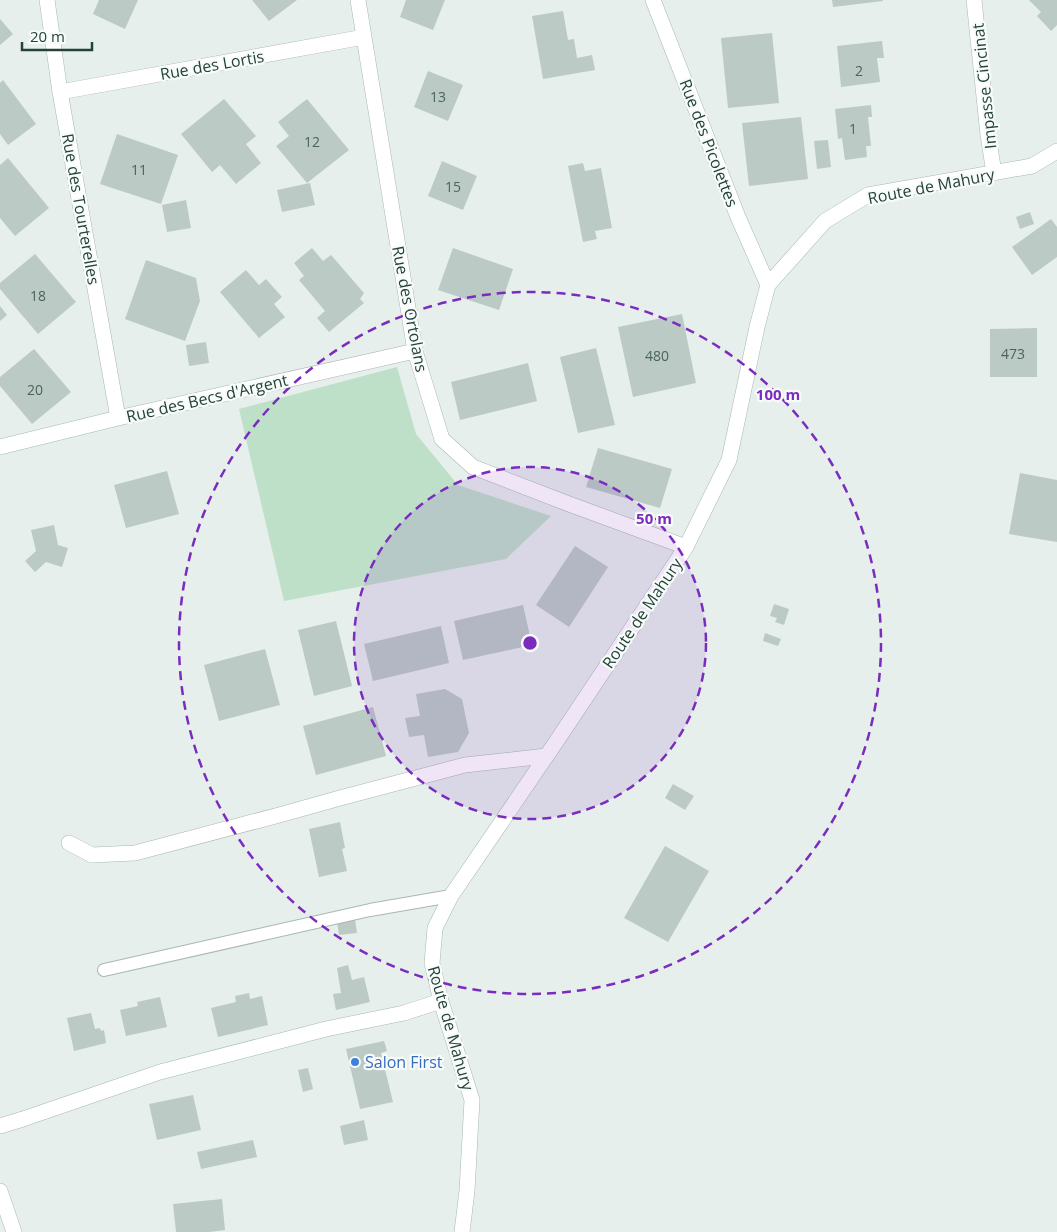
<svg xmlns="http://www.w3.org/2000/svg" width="1057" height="1232" viewBox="0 0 1057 1232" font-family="'Open Sans',sans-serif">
	<rect width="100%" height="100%" fill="#e6efeb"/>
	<path fill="#bfe0c8" d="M397,367L416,434L458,485L551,516L506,559L284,601L239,409Z"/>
	<path fill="#bbcac4" d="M99,0H138L125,29L93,14Z
		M252,0H297L269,21Z
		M406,0H445L433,30L400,17Z
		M832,0H883V1L833,7Z
		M1029,0H1057V25L1051,31L1037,16L1041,12Z
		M563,11L568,40L574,39L577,58L592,55L595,70L543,79L532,16Z
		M0,19L13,34L0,45Z
		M772,33L779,103L728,108L721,38Z
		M882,41L884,58H877L880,82L841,87L837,46Z
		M428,71L463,85L448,121L414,107Z
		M3,80L36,124L8,145L0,134V83Z
		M224,99L256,136L246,144L261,163L236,184L220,165L212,172L181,134Z
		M307,99L349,150L307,183L276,146L289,136L278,122Z
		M871,105L872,117H868L871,146H866L867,157L845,160L842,138L838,139L835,109Z
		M801,117L808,179L749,186L742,123Z
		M117,134L178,155L161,204L100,184Z
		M828,140L831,167L817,169L814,141Z
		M8,158L49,208L15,236L0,218V165Z
		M442,161L477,176L463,210L428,196Z
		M583,163L585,171L601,168L612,228L595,231L597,239L583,242L568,166Z
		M310,183L315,205L282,212L277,190Z
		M186,200L191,228L167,232L162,205Z
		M1030,212L1034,224L1020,229L1016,217Z
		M1051,219L1057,227V257L1032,275L1012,247Z
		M312,248L323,261L331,255L364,293L360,299L364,303L329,332L317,318L325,311L299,280L304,276L294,263Z
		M453,248L513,269L499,310L438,290Z
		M35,254L76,302L38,334L0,289V283Z
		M146,260L196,278L200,301L185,341L125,319Z
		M246,270L259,285L266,279L282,297L274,304L285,317L259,338L220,292Z
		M0,306L7,315L0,321Z
		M682,314L696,383L633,397L618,327Z
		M1037,328V377H990V329Z
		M206,342L209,363L189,366L186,345Z
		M596,348L615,425L578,433L560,357Z
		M34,349L71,392L32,424L0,386V377Z
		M528,363L537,401L460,420L451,382Z
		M598,448L672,469L660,508L586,487Z
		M167,471L179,514L126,528L114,485Z
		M1020,473L1057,480V542L1009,534Z
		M54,525L58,545L68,548L62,567L46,562L35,572L25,561L36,551L31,530Z
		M575,546L608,567L569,627L536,605Z
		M774,604L789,609L784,625L775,622L777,618L770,616Z
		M523,605L532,645L463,660L454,621Z
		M336,621L352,686L314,696L298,630Z
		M441,626L449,663L373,681L364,644Z
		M765,633L781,639L778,646L763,641Z
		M265,649L280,705L219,721L204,665Z
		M445,689L462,699L469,733L458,752L428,757L424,735L409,737L405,718L420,716L416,694Z
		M373,707L386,756L316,775L303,726Z
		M673,784L694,796L685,810L665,798Z
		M340,822L345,848L342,849L347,871L319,877L309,829Z
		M665,846L709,871L668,942L624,918Z
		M355,919L357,933L339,935L337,922Z
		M348,965L352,980L364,977L370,1002L336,1010L333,994L341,993L337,968Z
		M249,993L250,999L262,996L268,1025L218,1037L211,1008L236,1002L235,996Z
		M160,997L167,1027L126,1036L120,1010L138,1006L137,1002Z
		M91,1013L95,1029L100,1028L101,1031L104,1030L106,1043L74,1051L67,1018Z
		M384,1041L387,1051L381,1053L393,1102L360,1109L346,1049Z
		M308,1068L313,1089L303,1092L298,1070Z
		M193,1095L201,1130L157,1140L149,1104Z
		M364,1120L368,1140L344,1145L340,1126Z
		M253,1140L257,1157L201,1169L197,1152Z
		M222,1199L225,1230L209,1232H176L173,1204Z"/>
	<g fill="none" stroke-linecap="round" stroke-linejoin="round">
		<g stroke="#a8b8b2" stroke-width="14">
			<path id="service" d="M104,970L370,910L451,896"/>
		</g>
		<g stroke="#a8b8b2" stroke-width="16">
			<path id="minor" d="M47,0L60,92L118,418
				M358,0L415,351L442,439L473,467L569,504L686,547
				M653,0L738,217L768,285
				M974,0L988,135L994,173
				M60,92L364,37
				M0,447L118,418L415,351
				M69,843L92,855L135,853L283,814L340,798L465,765L546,756
				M0,1126L23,1119L160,1072L326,1029L404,1013L441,1001
				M462,1232L467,1191L472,1100L441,1001L432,963L435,928L451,896L556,742L686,547L729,460L757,327L768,285L825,221L868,195L1032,166L1057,151"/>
		</g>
		<g stroke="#a8b8b2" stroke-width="16">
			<path id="tertiary" d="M0,1191L14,1232"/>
		</g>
		<use href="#service" stroke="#fff" stroke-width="12"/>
		<use href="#minor" stroke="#fff" stroke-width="15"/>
		<use href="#tertiary" stroke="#fff" stroke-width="15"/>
	</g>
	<circle cx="530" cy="643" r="176" fill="#7b2cbf" fill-opacity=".12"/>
	<g fill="none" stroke="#7b2cbf" stroke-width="2.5" stroke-dasharray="9 6">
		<circle cx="530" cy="643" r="176"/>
		<circle cx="530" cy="643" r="351"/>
	</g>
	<circle fill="#3f7fe0" stroke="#f7fbf9" stroke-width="2" cx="355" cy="1062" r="5"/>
	<g text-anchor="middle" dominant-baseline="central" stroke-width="4.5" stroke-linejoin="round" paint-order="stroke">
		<g font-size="14" fill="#4a645c">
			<text x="859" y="70">2</text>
			<text x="438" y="96">13</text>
			<text x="853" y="128">1</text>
			<text x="312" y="141">12</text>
			<text x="139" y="169">11</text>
			<text x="453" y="186">15</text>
			<text x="38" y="295">18</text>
			<text x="1013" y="353">473</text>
			<text x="657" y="355">480</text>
			<text x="35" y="389">20</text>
		</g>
		<g font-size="16" fill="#24423a" stroke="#f7fbf9">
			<text transform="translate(212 65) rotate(-10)">Rue des Lortis</text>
			<text transform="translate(984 86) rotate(-96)">Impasse Cincinat</text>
			<text transform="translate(709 143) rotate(69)">Rue des Picolettes</text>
			<text transform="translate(931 186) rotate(-11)">Route de Mahury</text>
			<text transform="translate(81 209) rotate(80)">Rue des Tourterelles</text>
			<text transform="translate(410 309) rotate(79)">Rue des Ortolans</text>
			<text transform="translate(207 398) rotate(-13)">Rue des Becs d'Argent</text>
			<text transform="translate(642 613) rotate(-56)">Route de Mahury</text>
			<text transform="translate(451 1028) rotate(74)">Route de Mahury</text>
		</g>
		<g font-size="16" fill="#366cbe" stroke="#f7fbf9" text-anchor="start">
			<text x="365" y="1062">Salon First</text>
		</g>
	</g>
	<circle cx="530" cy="643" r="8" fill="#7b2cbf" stroke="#f7fbf9" stroke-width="2.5"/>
	<g font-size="15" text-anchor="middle" font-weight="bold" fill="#7b2cbf" stroke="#f7fbf9" stroke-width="4.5" stroke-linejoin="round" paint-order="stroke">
		<text x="778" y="400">100 m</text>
		<text x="654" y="524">50 m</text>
	</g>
	<path d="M22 42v8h70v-8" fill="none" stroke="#24423a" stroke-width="2.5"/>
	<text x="30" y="42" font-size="15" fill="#24423a" stroke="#f7fbf9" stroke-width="4" paint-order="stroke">20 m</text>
</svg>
